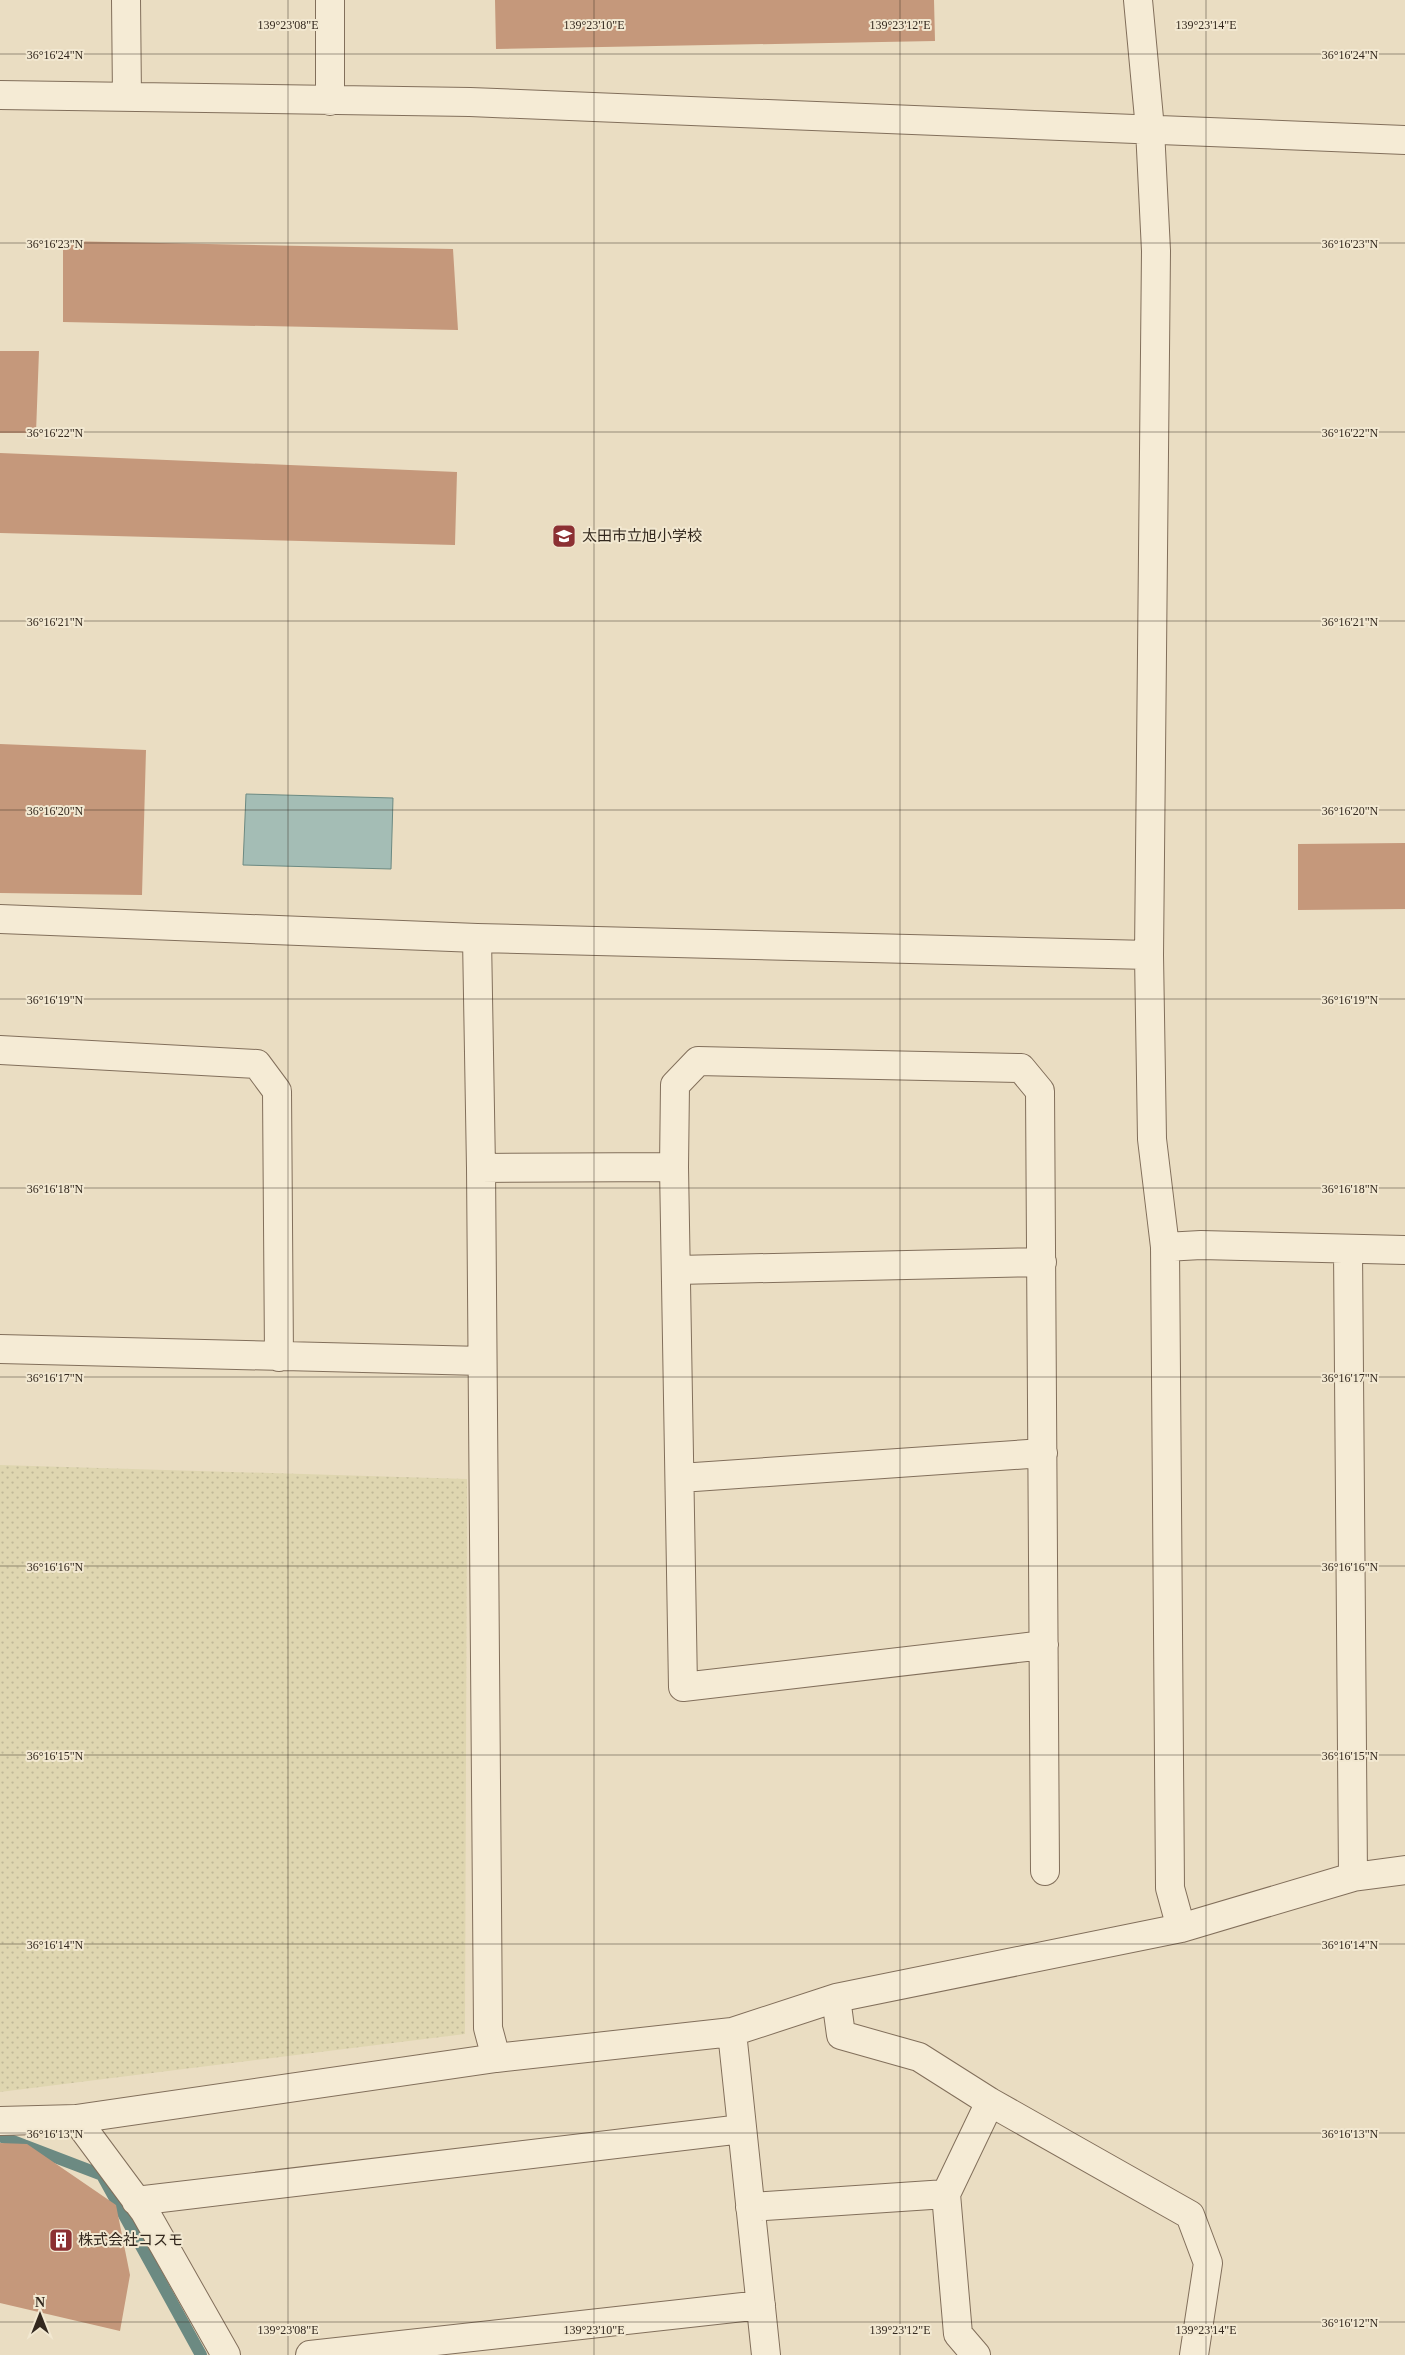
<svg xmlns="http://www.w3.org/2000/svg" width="1405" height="2355" viewBox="0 0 1405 2355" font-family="'Times New Roman','Noto Sans JP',serif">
	<defs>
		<pattern id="farmland-dots" width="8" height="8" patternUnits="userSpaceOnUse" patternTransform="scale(1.25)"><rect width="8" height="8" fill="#dfd6b0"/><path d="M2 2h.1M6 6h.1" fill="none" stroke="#c0b897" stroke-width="1.8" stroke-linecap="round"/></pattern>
	</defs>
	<rect width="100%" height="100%" fill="#eaddc2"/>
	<path fill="url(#farmland-dots)" d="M0,1465L467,1479L465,2034L0,2092Z"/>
	<path fill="#a4bdb5" stroke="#6c8a82" d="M246,794L393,798L391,869L243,865Z"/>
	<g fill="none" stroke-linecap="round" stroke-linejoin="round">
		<path stroke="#6c8a82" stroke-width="12" d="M0,2136L102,2175L201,2355"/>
	</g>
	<path fill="#c5987b" d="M495,0H934L935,41L496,49Z
		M63,241L453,249L458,330L63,322Z
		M0,351H39L36,433H0Z
		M0,453L457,472L455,545L0,533Z
		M0,744L146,750L142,895L0,893Z
		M1405,843V909L1298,910V844Z
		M0,2143L27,2144L116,2205L130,2275L120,2331L0,2303Z"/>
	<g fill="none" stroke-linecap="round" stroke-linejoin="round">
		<g stroke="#826f5b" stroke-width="30">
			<path id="minor" d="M126,0L127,97
				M330,0V101
				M1138,0L1150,129L1156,251L1149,955L1152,1139L1165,1247L1170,1888L1181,1928
				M0,95L470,102L1405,140
				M0,919L477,938L1149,955
				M477,938L481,1168L488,2028L496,2058
				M0,1050L257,1064L277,1091L279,1357
				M674,1167L683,1687L1044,1645
				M481,1168L674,1167L675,1085L698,1061L1021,1068L1040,1091L1045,1871
				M1165,1247L1201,1245L1405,1250
				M1348,1249L1353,1877
				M677,1270L1042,1262
				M0,1349L482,1361
				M680,1478L1043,1453
				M836,1998L841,2035L919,2057L990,2102L1190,2215L1208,2263L1194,2355
				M732,2032L766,2355
				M76,2119L145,2212L226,2355
				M0,2121L76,2119L496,2058L732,2032L836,1998L1181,1928L1353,1877L1405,1870
				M136,2201L742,2129
				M750,2207L946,2194
				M310,2355L761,2305
				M976,2355L958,2334L946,2194L990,2102"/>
		</g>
		<use href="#minor" stroke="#f5ebd5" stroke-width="28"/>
	</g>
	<path fill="none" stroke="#33281e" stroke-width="1" stroke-opacity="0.45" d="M288,0V2355M594,0V2355M900,0V2355M1206,0V2355M0,54H1405M0,243H1405M0,432H1405M0,621H1405M0,810H1405M0,999H1405M0,1188H1405M0,1377H1405M0,1566H1405M0,1755H1405M0,1944H1405M0,2133H1405M0,2322H1405"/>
	<defs>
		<g id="school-square" transform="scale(1.25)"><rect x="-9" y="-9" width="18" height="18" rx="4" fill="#8c3033" stroke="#f2e8d1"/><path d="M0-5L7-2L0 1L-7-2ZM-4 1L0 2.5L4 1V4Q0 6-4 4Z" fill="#fff"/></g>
		<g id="building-square" transform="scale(1.25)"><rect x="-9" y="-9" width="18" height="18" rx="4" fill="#8c3033" stroke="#f2e8d1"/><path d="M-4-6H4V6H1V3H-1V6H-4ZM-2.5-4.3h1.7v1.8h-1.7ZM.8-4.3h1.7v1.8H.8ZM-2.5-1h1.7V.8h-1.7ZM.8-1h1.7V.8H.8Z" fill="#fff"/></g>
	</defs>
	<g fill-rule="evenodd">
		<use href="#school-square" x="564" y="536"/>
		<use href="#building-square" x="61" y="2240"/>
	</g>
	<g text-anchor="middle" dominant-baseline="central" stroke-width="4" stroke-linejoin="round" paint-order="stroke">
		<g font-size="15" fill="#33281e" stroke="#f2e8d1" text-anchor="start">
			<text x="582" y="536">太田市立旭小学校</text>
			<text x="78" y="2240">株式会社コスモ</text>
		</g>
	</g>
	<g font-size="12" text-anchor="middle" fill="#33281e" stroke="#f2e8d1" stroke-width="4" stroke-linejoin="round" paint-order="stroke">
		<text x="288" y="29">139°23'08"E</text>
		<text x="594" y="29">139°23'10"E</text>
		<text x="900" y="29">139°23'12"E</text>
		<text x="1206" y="29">139°23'14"E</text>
		<text x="55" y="59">36°16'24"N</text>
		<text x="1350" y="59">36°16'24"N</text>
		<text x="55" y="248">36°16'23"N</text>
		<text x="1350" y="248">36°16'23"N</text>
		<text x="55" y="437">36°16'22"N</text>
		<text x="1350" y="437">36°16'22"N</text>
		<text x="55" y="626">36°16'21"N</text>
		<text x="1350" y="626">36°16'21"N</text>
		<text x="55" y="815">36°16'20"N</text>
		<text x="1350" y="815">36°16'20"N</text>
		<text x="55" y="1004">36°16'19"N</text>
		<text x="1350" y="1004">36°16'19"N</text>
		<text x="55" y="1193">36°16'18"N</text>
		<text x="1350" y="1193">36°16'18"N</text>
		<text x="55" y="1382">36°16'17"N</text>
		<text x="1350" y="1382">36°16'17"N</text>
		<text x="55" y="1571">36°16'16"N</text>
		<text x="1350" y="1571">36°16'16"N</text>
		<text x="55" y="1760">36°16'15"N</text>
		<text x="1350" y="1760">36°16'15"N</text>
		<text x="55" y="1949">36°16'14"N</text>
		<text x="1350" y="1949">36°16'14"N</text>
		<text x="55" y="2138">36°16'13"N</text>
		<text x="1350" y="2138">36°16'13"N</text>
		<text x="1350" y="2327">36°16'12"N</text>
		<text x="288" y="2334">139°23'08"E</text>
		<text x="594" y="2334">139°23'10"E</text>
		<text x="900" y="2334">139°23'12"E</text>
		<text x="1206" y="2334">139°23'14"E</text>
	</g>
	<g transform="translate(40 2315)" stroke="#f2e8d1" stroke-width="4" paint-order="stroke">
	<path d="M0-4L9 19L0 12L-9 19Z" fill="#33281e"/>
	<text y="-8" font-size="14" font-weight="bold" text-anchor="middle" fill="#33281e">N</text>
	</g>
</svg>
